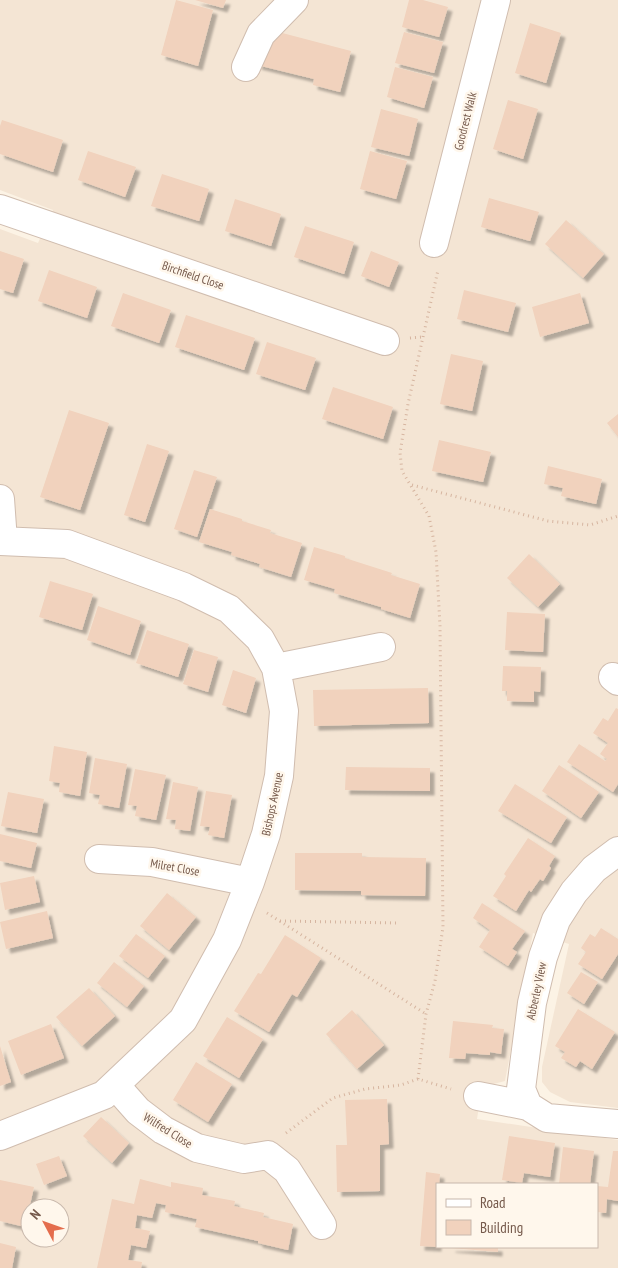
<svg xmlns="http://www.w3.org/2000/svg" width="618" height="1268" viewBox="0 0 618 1268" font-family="'PT Sans Narrow',sans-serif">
	<defs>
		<filter id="shadow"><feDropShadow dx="4.5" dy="4.5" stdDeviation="1" flood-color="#0004"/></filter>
	</defs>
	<rect width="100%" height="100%" fill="#fcf3e5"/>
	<path fill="#f4e5d4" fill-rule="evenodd" d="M0,0H618V1108L570,1102L550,1092L542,1082V1067L569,944L533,933L505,1081L482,1087L477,1119L618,1140V1268H0V229L38,243L53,210L0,190ZM437,1184H597V1247H437ZM30,1208H60V1238H30Z"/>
	<path fill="#f1d2bd" filter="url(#shadow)" d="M176,0L213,10L198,66L161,55Z
		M195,0H226L223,8Z
		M409,0H423L448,7L439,37L402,27Z
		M530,23L561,33L546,83L515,73Z
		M267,29L351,51L340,92L313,85L314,79L257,65Z
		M404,32L443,42L434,73L395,63Z
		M395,67L433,77L424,108L387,97Z
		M508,100L538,109L523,159L493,149Z
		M381,109L418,119L409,156L371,147Z
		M2,120L63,140L53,172L0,154V126Z
		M88,151L136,167L125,197L78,180Z
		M370,151L407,161L396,199L360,189Z
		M162,174L209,189L199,221L151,206Z
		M489,198L539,212L530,241L481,227Z
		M235,199L281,214L271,246L225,231Z
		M566,220L604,254L583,278L545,244Z
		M305,226L354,242L344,274L294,257Z
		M0,251L24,259L13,293L0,289Z
		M371,251L399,262L389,287L361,276Z
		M49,270L97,287L87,318L38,301Z
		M464,290L516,303L508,332L457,319Z
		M123,293L171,310L159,343L111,326Z
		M580,293L589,323L540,337L532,307Z
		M186,315L255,338L244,370L175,347Z
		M267,342L316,358L305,390L256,374Z
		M451,354L483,361L472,411L440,404Z
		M333,387L393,407L383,439L322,419Z
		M69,410L109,423L80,510L40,497Z
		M618,414V437L607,423Z
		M439,440L491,452L483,482L432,471Z
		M147,444L169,451L145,522L124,515Z
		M548,466L602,479L596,504L561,496L563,488L544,484Z
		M194,470L217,477L197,537L174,529Z
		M210,509L242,519V521L271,530L270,533L302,543L291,577L259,567L260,564L231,555L232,552L199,542Z
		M314,547L345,556V558L392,573L391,575L420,584L410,618L381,609V607L334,593L335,589L304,580Z
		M529,554L560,584L538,607L507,578Z
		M50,581L93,594L82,630L39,617Z
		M98,606L141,621L130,655L87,640Z
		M507,612L545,614L543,652L505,650Z
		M147,630L189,644L178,677L136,663Z
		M194,650L218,657L208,692L183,684Z
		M503,666L541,667L540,692L534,691V702L507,701V691H502Z
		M233,670L256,678L246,713L222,705Z
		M428,688L429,723L314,726L313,690Z
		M616,708L618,709V784L613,792L567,762L579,744L605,761L607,759L600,754L608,743L593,733L603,718L608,721Z
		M54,746L87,752L80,796L59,792L60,783L49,781Z
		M95,758L127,764L119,808L98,804L100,795L89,793Z
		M559,765L599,792L581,818L542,791Z
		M346,767L430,768V791L345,790Z
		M135,769L166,775L156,820L135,816L137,806L128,805Z
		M173,782L198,787L190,831L175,829L176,820L166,819Z
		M515,784L567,817L551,843L498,811Z
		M206,791L232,795L224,838L208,835L210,827L200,826Z
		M8,792L44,799L37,833L1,826Z
		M0,834L37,843L31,868L0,861Z
		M528,838L555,856L549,866L551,868L543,881L540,879L531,892L529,890L516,911L493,896L506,876L504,874Z
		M295,853H362V857L426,858L425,896L361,895V891L295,890Z
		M34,876L40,902L5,910L0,883Z
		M167,893L196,917L169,950L140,926Z
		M482,903L525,931L512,949L517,952L508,966L479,947L490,930L473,918Z
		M47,911L53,938L6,949L0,922Z
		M601,928L618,939V954L602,979L578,964L586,952L581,948L590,934L595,937Z
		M136,934L165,956L148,978L119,956Z
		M285,935L321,958L297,997L292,994L269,1032L234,1011L258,973L261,974Z
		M114,962L144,986L127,1007L97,983Z
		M581,972L598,982L584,1004L567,993Z
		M89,988L115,1016L82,1046L56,1017Z
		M578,1009L615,1032L592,1069L580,1061L576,1067L561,1058L565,1052L555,1046Z
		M352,1010L384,1045L357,1069L326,1034Z
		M227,1017L263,1039L239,1078L203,1056Z
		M453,1021L493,1025L492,1028L504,1029L501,1054L490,1052V1055L466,1053L465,1059L449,1058Z
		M51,1024L64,1058L21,1075L8,1041Z
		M0,1046L11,1082L0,1086Z
		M196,1062L232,1084L208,1122L173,1100Z
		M387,1099L389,1144L380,1145V1191L337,1192L336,1145H347L345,1100Z
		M101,1117L129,1143L112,1163L83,1136Z
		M509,1136L555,1143L550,1177L524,1173L522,1183L502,1180Z
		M563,1147L594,1151L590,1184H559Z
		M613,1151H618V1201L607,1199L606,1213L597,1212V1186L608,1187Z
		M59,1156L67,1176L44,1185L36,1164Z
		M426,1172L440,1174L439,1184H437V1247L420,1246Z
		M140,1179L171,1187V1182L203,1188L202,1195L235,1201L234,1206L264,1213L263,1217L293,1224L288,1250L258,1243V1241L195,1227L197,1219L165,1212L166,1205L156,1203L152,1218L137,1215L135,1228L150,1231L146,1248L131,1245L128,1260L142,1262L141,1268H97L112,1199L134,1204Z
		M0,1180L34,1187L25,1227L0,1221Z
		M0,1243L16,1247L12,1268H0Z
		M451,1247H498V1252L451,1248Z"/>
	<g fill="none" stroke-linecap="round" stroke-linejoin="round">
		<g stroke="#d0bdaf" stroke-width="30">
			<path id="minor" d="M246,67L261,34L294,0
				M0,209L385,341
				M434,243L496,0
				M0,499L3,541
				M0,541L67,544L184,587L229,609L260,639L276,668L284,711L279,776L266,834L250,882L227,940L183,1020L104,1095L0,1136
				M276,668L381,647
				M613,677L618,681
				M99,859L152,862L250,882
				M115,1085L138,1111L163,1130L197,1148L244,1159L268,1155L287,1170L322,1225
				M478,1096L528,1106L547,1118L618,1124
				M528,1106L521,1089L532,1003L543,957L556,920L574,892L594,869L618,851"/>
		</g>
		<path stroke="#d6b5a0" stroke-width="3" stroke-dasharray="1 4" stroke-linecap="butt" d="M410,338L422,337
			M412,485L548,521L590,525L618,516
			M267,913L426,1014
			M280,921L398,923
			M418,1079L426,1014L435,981L443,927L440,626L436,552L429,516L402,471L400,453L408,404L438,270
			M286,1133L333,1098L365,1089L401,1085L418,1079L451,1089"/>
		<use href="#minor" stroke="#fff" stroke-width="28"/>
	</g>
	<g text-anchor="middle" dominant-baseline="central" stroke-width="5" stroke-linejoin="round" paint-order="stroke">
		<g font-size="12" fill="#75594b" stroke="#fff7ec">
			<text transform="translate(465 121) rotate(-76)">Goodrest Walk</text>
			<text transform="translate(193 275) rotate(19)">Birchfield Close</text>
			<text transform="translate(272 804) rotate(-78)">Bishops Avenue</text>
			<text transform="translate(175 867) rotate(10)">Milret Close</text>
			<text transform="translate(536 991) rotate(-78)">Abberley View</text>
			<text transform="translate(168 1130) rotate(32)">Wilfred Close</text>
		</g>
	</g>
	<rect x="436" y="1183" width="162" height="65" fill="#fff7ec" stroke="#c8b8ac"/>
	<rect x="446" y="1199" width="25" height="8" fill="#ffffff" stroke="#c8b8ac"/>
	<text x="480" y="1208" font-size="15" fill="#75594b">Road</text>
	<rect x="446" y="1220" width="25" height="15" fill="#f1d2bd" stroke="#c8b8ac"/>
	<text x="480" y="1233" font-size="15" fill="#75594b">Building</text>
	<g transform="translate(45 1223) rotate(311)"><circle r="24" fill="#fff7ec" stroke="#c8b8ac"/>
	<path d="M0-4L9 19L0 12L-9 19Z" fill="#e46d4d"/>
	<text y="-8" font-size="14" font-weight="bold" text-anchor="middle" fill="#75594b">N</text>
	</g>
</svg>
